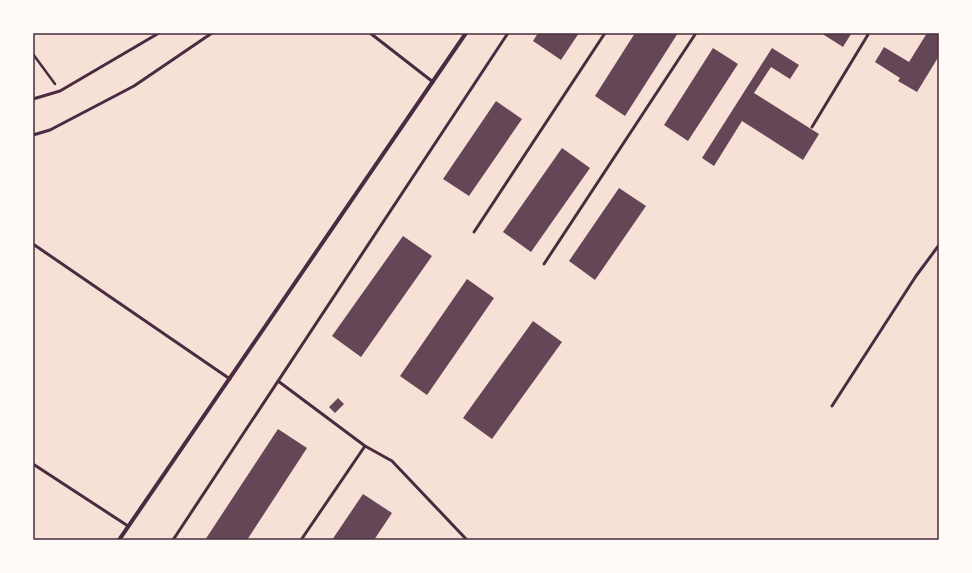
<svg xmlns="http://www.w3.org/2000/svg" width="972" height="573" viewBox="0 0 972 573" font-family="Arial,sans-serif">
	<rect width="100%" height="100%" fill="#f7e1d7"/>
	<path fill="#644757" d="M538,33H579L561,60L533,41Z
		M635,33H678L625,116L595,96Z
		M821,33H850L851,34L843,47Z
		M927,33H939V56L917,92L898,81L900,78L875,62L884,47L909,62Z
		M713,48L738,64L688,141L664,125Z
		M772,48L799,65L790,79L771,67L754,93L819,134L803,160L742,121L714,166L702,158Z
		M496,101L522,119L469,196L443,179Z
		M562,148L590,168L531,252L503,232Z
		M619,188L646,206L595,280L569,261Z
		M403,236L432,256L361,357L332,336Z
		M467,279L494,298L427,395L400,376Z
		M533,321L562,342L492,439L463,418Z
		M338,398L344,404L335,413L329,407Z
		M278,429L307,448L247,540H205Z
		M363,494L392,513L374,540H332Z"/>
	<g fill="none" stroke-linecap="round" stroke-linejoin="round">
		<path stroke="#4a2c40" stroke-width="2.5" d="M33,54L55,84"/>
		<path stroke="#4a2c40" stroke-width="3" d="M370,33L433,82
			M33,99L60,91L159,33
			M812,127L869,33
			M33,135L50,130L134,86L212,33
			M474,232L605,33
			M33,244L230,379
			M544,264L696,33
			M278,381L365,446L392,461L467,540
			M832,406L916,276L939,245
			M33,464L128,526
			M173,540L508,33
			M301,540L365,446"/>
		<path stroke="#4a2c40" stroke-width="4" d="M119,540L466,33"/>
	</g>
	<rect width="972" height="573" fill="none" stroke="#fffaf5" stroke-width="68"/>
	<rect x="34" y="34" width="904" height="505" fill="none" stroke="#4a2c40" stroke-width="1.5"/>
</svg>
